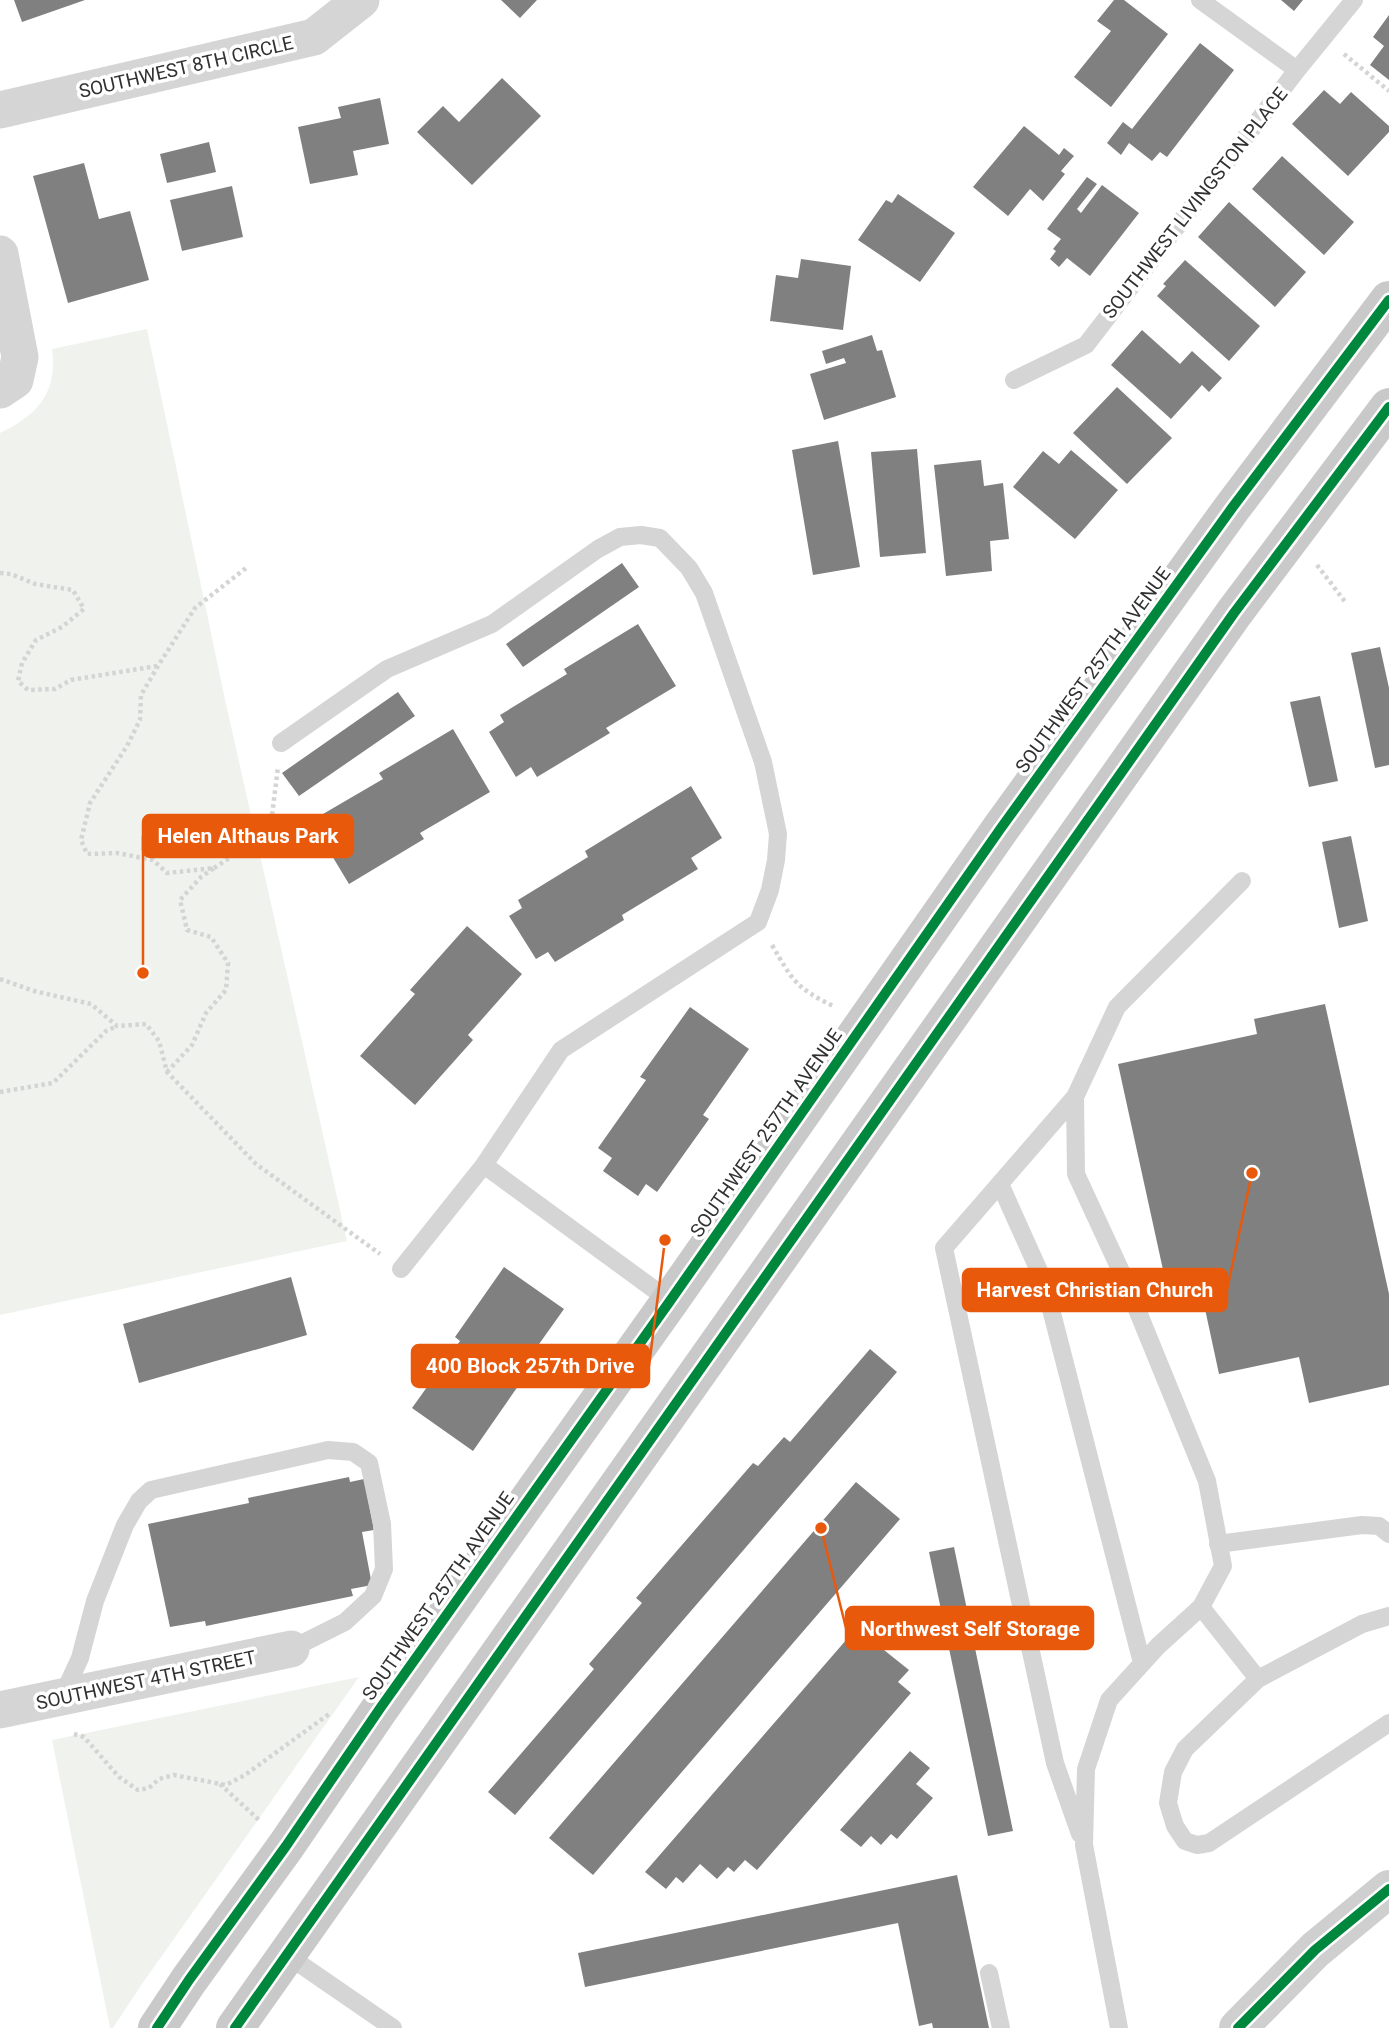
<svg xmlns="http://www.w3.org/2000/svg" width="1389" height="2028" viewBox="0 0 1389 2028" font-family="Roboto,sans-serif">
	<rect width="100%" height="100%" fill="#fff"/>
	<path fill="#f0f3ed" d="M147,329L226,704L347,1241L0,1315V433C37,415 58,393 52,349Z
		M359,1677L142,1984L113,2028H110L52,1740Z"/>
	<path fill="#808080" d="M14,0H85L22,22Z
		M501,0H537L520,18Z
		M1114,0H1124L1168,34L1111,107L1074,77L1111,31L1097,21Z
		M1281,0H1303L1294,11Z
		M1389,15V80L1370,65L1384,46L1373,37Z
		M1200,43L1234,70L1167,157L1160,152L1152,161L1129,143L1121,155L1107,143L1123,122L1132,129Z
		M502,78L541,116L472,185L417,132L443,106L459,122Z
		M1324,90L1340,104L1351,92L1389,126V132L1348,176L1292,124Z
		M380,98L389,144L353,151L358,175L310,184L298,127L341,118L338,107Z
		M1024,126L1059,155L1064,148L1074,156L1061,171L1065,174L1043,201L1030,189L1008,216L973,187Z
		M209,142L216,172L167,183L160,154Z
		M1282,156L1354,222L1324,255L1252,189Z
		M84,163L99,219L130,211L149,280L68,303L33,176Z
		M1087,177L1097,184L1077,209L1081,213L1102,185L1139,213L1090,276L1067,258L1059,267L1050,259L1056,251L1053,249L1061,239L1047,229Z
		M232,186L243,237L182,251L170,200Z
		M898,194L955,233L920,282L858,240L886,200L892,203Z
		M1229,202L1306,272L1275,307L1198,237Z
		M801,259L851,266L843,330L770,321L776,275L798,278Z
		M1185,260L1260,326L1229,361L1157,296L1166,286L1163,284Z
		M1142,330L1180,364L1192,351L1222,378L1209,392L1202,385L1171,419L1111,365Z
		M872,335L877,351L882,350L896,397L824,420L810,374L846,363L844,358L826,364L822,351Z
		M1117,387L1172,438L1127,484L1073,433Z
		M838,441L860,567L813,575L792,450Z
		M917,449L926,553L880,557L871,452Z
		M1071,450L1118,490L1075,539L1013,487L1043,451L1059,464Z
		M981,460L984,486L1003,483L1009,539L990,541L992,571L946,576L934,465Z
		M622,563L639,587L523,667L506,644Z
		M638,624L676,686L606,728L610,733L537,777L531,767L516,777L489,732L504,722L500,715L567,674L564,669Z
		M1380,647L1389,688V765L1375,768L1351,653Z
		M398,692L415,716L299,796L282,773Z
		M1320,696L1338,781L1309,787L1290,702Z
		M453,729L490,792L420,833L424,839L349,884L311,821L383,779L379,773Z
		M691,786L722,838L691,858L698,869L622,915L624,920L555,962L548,952L536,959L509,916L522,908L518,900L588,857L585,851Z
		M1351,836L1368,921L1339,928L1322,842Z
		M467,926L522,974L468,1035L473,1040L415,1105L360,1056L415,994L410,990Z
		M1325,1004L1389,1294V1385L1309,1403L1299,1357L1219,1374L1199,1281L1167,1288L1118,1064L1257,1034L1254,1019Z
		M690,1007L749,1049L703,1115L709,1119L657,1192L646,1184L638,1196L603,1171L612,1158L598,1148L646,1080L640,1077Z
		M504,1267L564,1309L517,1375L523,1379L473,1451L412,1408L460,1341L455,1337Z
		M291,1277L307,1335L139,1383L123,1324Z
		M870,1349L897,1372L515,1815L488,1792L594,1669L589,1664L642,1603L636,1598L753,1463L758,1466L784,1437L790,1442Z
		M349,1477L350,1482L364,1479L374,1530L362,1532L372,1585L351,1589L353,1596L206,1626L205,1621L170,1627L148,1524L249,1503L248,1498Z
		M856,1482L900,1519L593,1875L549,1838Z
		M954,1547L1013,1831L988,1836L929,1552Z
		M873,1609L900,1632L884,1650L909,1670L898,1682L911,1693L757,1870L745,1860L734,1872L728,1867L717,1879L700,1864L683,1883L676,1877L666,1889L645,1872Z
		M910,1751L930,1768L916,1784L933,1798L897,1839L891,1834L881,1845L871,1836L861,1847L840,1830Z
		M957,1875L989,2028H933L932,2023L919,2026L898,1923L585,1987L578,1953Z"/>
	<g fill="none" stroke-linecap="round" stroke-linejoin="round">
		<path stroke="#d4d4d4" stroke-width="4.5" stroke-dasharray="3.5 3.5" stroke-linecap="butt" d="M1344,54L1389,91
			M1317,565L1346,603
			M0,573L11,574L35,584L73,590L84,609L62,627L36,640L22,663L18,681L28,690L55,689L71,680L157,666
			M214,868L270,832L278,767
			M772,945C793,981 795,987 833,1006
			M0,979L34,991L91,1004L117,1026L146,1024L159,1041L167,1072L256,1164L380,1254
			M167,1072L192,1045L206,1013L226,990L228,963L211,937L187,930L180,900L201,877L214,868L167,873L153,860L117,853L87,854L81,840L90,803L127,746L140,720L141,695L158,666L195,608L246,568
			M0,1092L53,1083L106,1031L117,1026
			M74,1734L84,1737L119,1777L138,1790L149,1788L159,1779L174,1775L226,1785L245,1775L329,1714
			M220,1784L260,1821"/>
		<path stroke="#d5d5d5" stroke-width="18" d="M1200,0L1297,70
			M1014,380L1086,345L1297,70L1354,0
			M281,743L387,669L492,624L598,549L620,537L641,535L660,538L689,568L704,593L763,762L778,834L776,860L770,890L758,922L561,1050L484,1165L401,1269
			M1075,1097L944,1248L1055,1763L1080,1834
			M484,1165L670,1301
			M1000,1184L1044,1282L1142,1663
			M1218,1544L1362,1525L1379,1526L1389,1534
			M1201,1607L1258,1679
			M1389,1616L1362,1624L1258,1679L1185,1749L1173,1772L1168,1803L1175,1826L1185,1841L1197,1845L1209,1843L1389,1723
			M63,1695L80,1658L95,1601L125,1525L139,1501L151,1490L328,1450L353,1452L369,1463L382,1524L384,1569L373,1596L345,1622L291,1649
			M287,1955L393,2028
			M989,1973L1001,2028
			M1119,2028L1084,1845L1086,1769L1109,1700L1158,1646L1201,1607L1223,1566L1207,1481L1125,1280L1076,1174L1075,1097L1117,1007L1242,881"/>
		<path stroke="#d5d5d5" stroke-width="37" d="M0,110L314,37L361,0
			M0,254L20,357L15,380L0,390
			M0,1710L291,1649"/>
		<path stroke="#cfcfcf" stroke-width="38" d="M1238,2028L1315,1950L1389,1889"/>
		<path stroke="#c9c9c9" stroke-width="38" d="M157,2028L189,1980L286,1846L381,1707L670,1301L1001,828L1232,508L1389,300
			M235,2028L1234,613L1389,407"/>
		<g stroke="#fff" stroke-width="15">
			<path id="cycleway" d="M157,2028L189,1980L286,1846L381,1707L670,1301L1001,828L1232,508L1389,300
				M235,2028L1234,613L1389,407
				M1238,2028L1315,1950L1389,1889"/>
		</g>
		<use href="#cycleway" stroke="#00873e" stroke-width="10"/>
	</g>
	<g text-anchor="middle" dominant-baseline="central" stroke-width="7" stroke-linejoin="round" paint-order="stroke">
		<g font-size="19" fill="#313131" stroke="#fff">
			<text transform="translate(186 67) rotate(-13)">SOUTHWEST 8TH CIRCLE</text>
			<text transform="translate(1195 203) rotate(-52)">SOUTHWEST LIVINGSTON PLACE</text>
			<text transform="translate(1093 670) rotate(-54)">SOUTHWEST 257TH AVENUE</text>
			<text transform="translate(766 1133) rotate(-55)">SOUTHWEST 257TH AVENUE</text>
			<text transform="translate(438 1596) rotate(-55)">SOUTHWEST 257TH AVENUE</text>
			<text transform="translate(146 1680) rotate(-12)">SOUTHWEST 4TH STREET</text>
		</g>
	</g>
	<path fill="none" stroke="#e8590c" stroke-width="2.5" d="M143 973L143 836M1252 1173L1227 1290M665 1240L649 1366M821 1528L846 1628"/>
	<g fill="#e8590c" stroke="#fff" stroke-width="2.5">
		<circle cx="143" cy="973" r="7"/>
		<circle cx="1252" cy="1173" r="7"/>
		<circle cx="665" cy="1240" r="7"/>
		<circle cx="821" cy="1528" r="7"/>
	</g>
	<g fill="#e8590c" stroke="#e8590c" stroke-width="2.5">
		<rect x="143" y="815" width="210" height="42" rx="7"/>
		<rect x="963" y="1269" width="264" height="42" rx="7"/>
		<rect x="412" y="1345" width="237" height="42" rx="7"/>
		<rect x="846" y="1607" width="247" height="42" rx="7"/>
	</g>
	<g font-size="21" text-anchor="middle" font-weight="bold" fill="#fff">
		<text x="248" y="843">Helen Althaus Park</text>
		<text x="1095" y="1297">Harvest Christian Church</text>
		<text x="530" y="1373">400 Block 257th Drive</text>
		<text x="970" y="1636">Northwest Self Storage</text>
	</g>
</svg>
